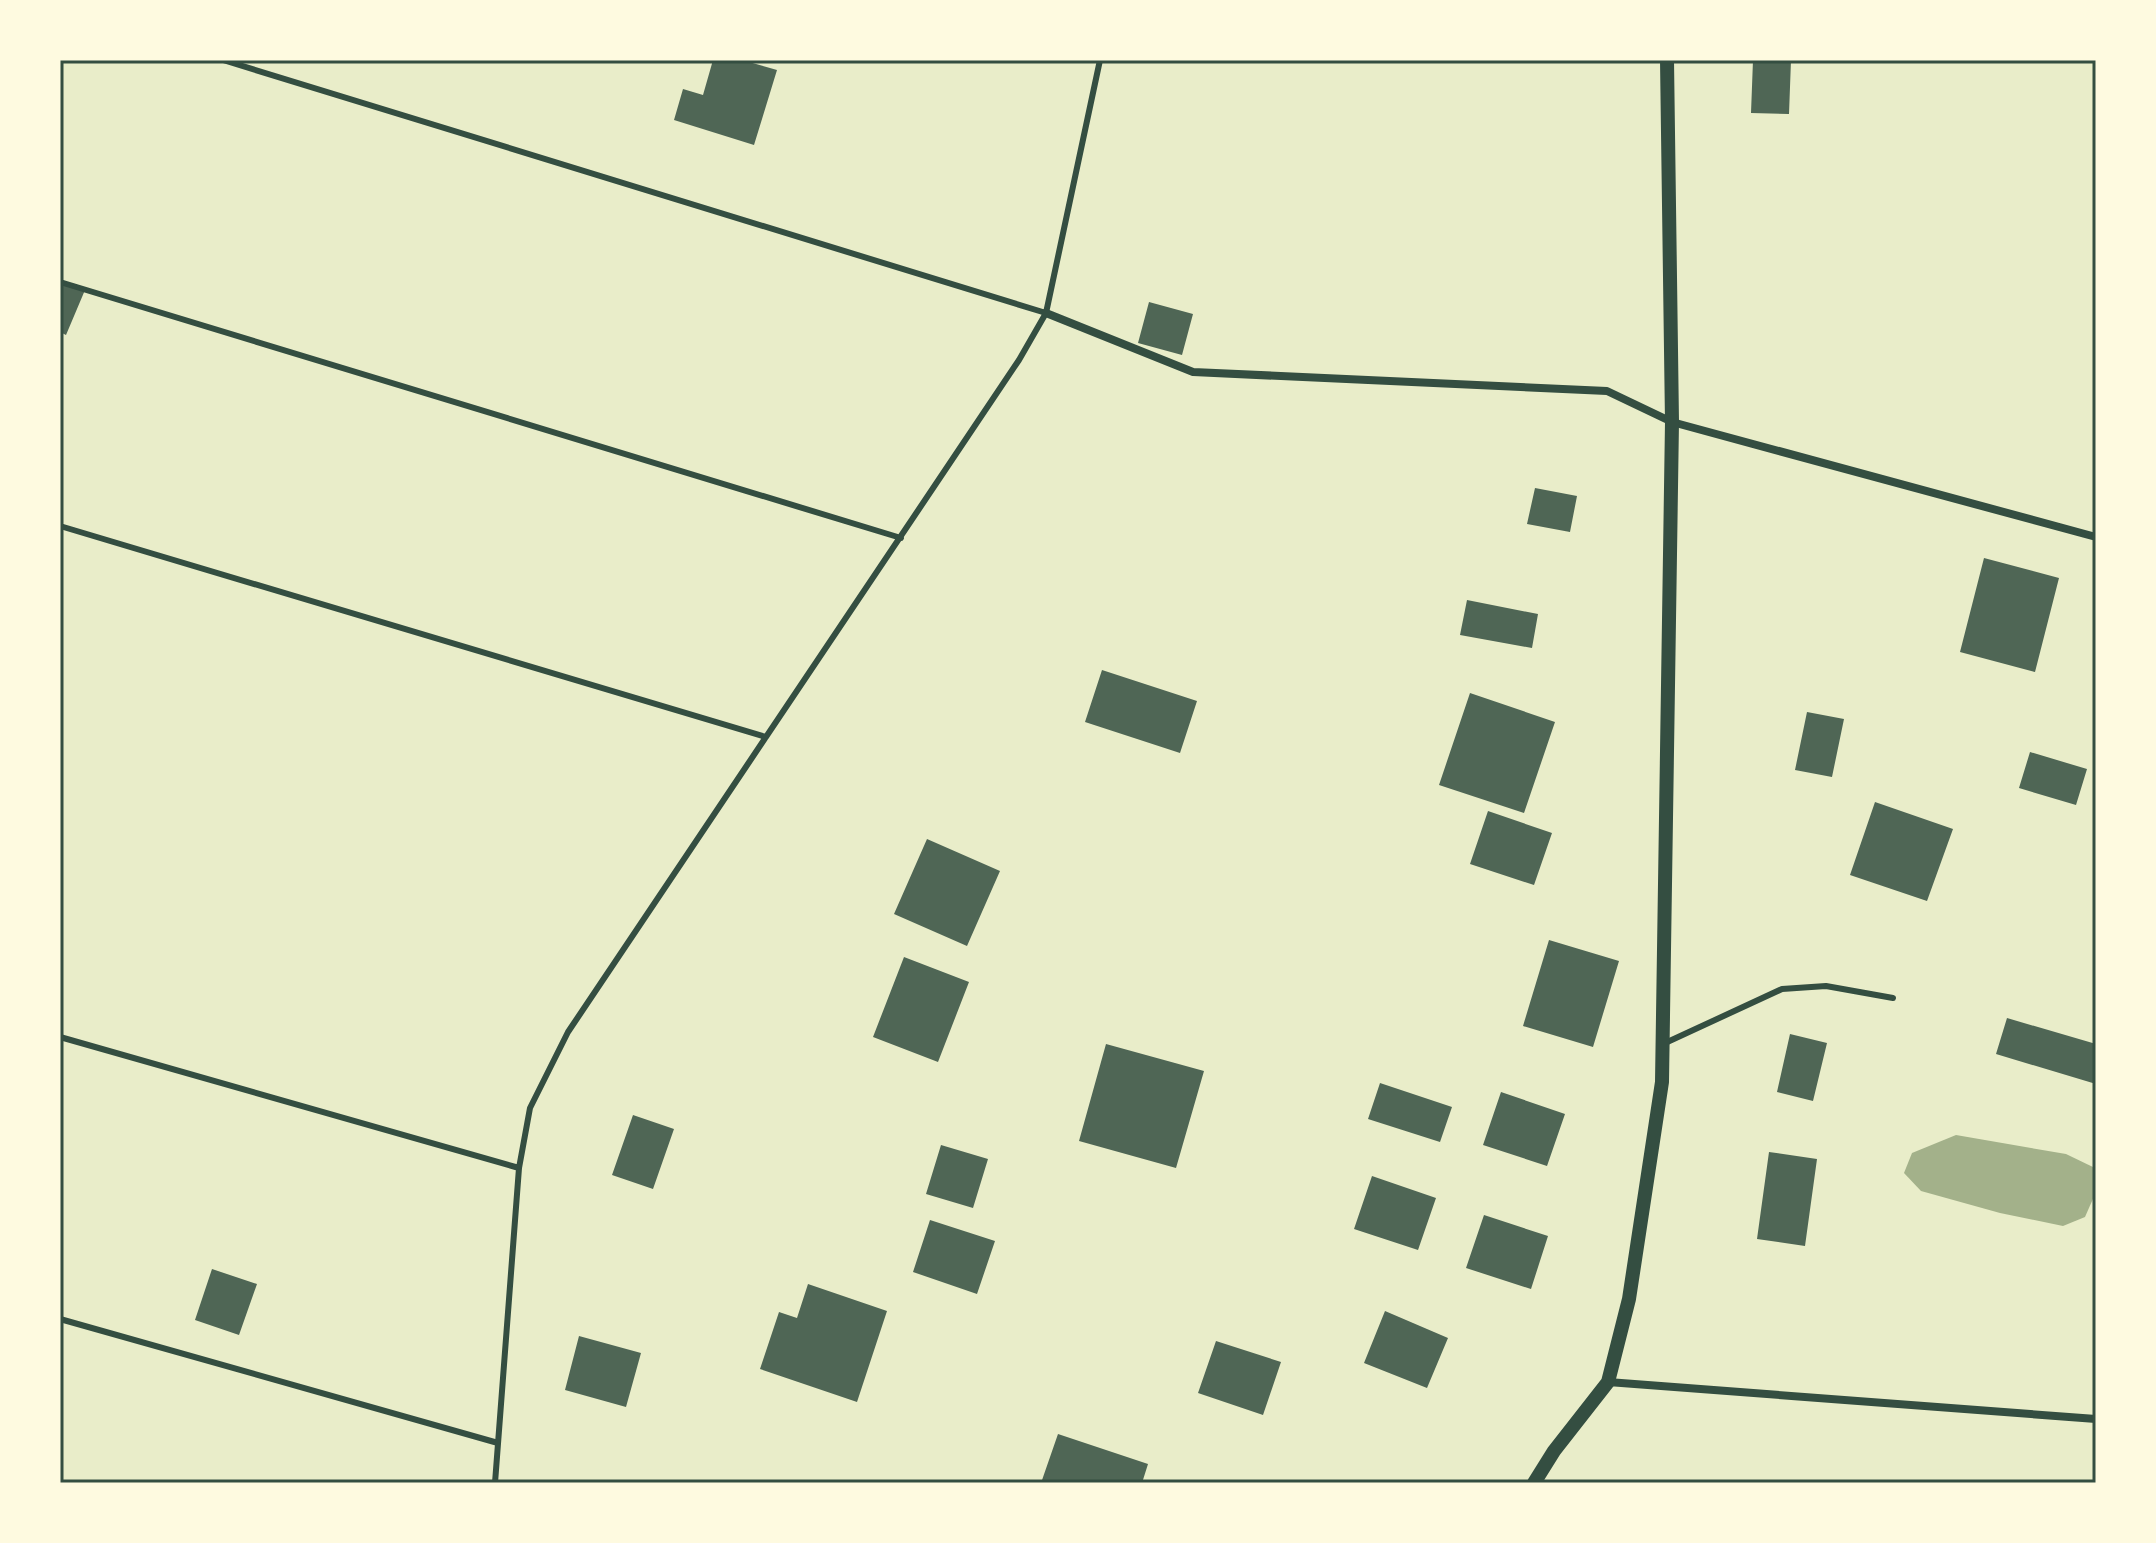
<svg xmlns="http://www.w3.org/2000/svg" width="2156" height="1543" viewBox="0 0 2156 1543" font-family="Mulish,sans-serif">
	<rect width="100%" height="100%" fill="#e9edc9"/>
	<path fill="#a3b18a" d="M1956,1135L2066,1154L2095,1168L2096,1192L2085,1217L2063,1226L2000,1213L1921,1191L1904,1173L1912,1153Z"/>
	<path fill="#4f6655" d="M713,60H742L777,70L754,145L674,120L683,89L703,95Z
		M1753,60H1791L1789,114L1751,113Z
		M60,279L85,290L66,335L60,332Z
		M1149,302L1193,314L1182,355L1138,343Z
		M1535,488L1577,496L1570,532L1527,524Z
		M1984,558L2059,578L2035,672L1960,652Z
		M1467,600L1538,614L1532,648L1460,635Z
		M1102,670L1197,701L1180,753L1085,722Z
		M1470,693L1555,722L1524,813L1439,785Z
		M1807,712L1844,719L1832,777L1795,770Z
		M2030,752L2087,769L2076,805L2019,788Z
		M1875,802L1953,829L1927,901L1850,875Z
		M1488,811L1552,833L1534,885L1470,864Z
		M927,839L1000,871L967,946L894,914Z
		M1549,940L1619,961L1593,1047L1523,1026Z
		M904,957L969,982L938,1062L873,1037Z
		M2007,1018L2096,1044V1084L1996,1054Z
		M1790,1034L1827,1043L1813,1101L1777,1092Z
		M1106,1044L1204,1071L1176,1168L1079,1141Z
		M1380,1083L1452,1107L1440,1142L1368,1119Z
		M1501,1092L1565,1114L1547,1166L1483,1145Z
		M633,1115L674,1129L653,1189L612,1175Z
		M941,1145L988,1159L973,1208L926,1194Z
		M1769,1152L1817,1159L1805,1246L1757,1239Z
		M1372,1176L1436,1198L1418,1250L1354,1229Z
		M1484,1215L1548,1236L1531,1289L1466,1268Z
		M930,1220L995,1241L977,1294L913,1272Z
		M212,1269L257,1284L239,1335L195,1320Z
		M808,1284L887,1311L857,1402L760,1369L779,1312L797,1318Z
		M1385,1311L1448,1338L1427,1388L1364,1363Z
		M579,1336L641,1353L626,1407L565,1390Z
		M1216,1341L1281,1362L1263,1415L1198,1393Z
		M1058,1434L1148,1464L1142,1483H1041Z"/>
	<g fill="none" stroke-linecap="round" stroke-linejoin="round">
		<path stroke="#344e41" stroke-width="6" d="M223,60L1046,313
			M60,282L901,538
			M60,526L766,737
			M60,1037L519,1168
			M1663,1044L1782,989L1826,986L1893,998
			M60,1319L498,1443
			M495,1483L519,1168L530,1108L568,1032L1019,360L1046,313L1100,60"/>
		<path stroke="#344e41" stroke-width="8" d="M1046,313L1193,372L1607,391L1672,422L2096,537
			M1608,1382L2096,1419"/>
		<path stroke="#344e41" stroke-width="14" d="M1534,1483L1554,1451L1608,1382L1629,1299L1662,1082L1672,422L1667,60"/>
	</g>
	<rect width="2156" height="1543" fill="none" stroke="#fefae0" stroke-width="124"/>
	<rect x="62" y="62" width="2032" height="1419" fill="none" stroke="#344e41" stroke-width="3"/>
</svg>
